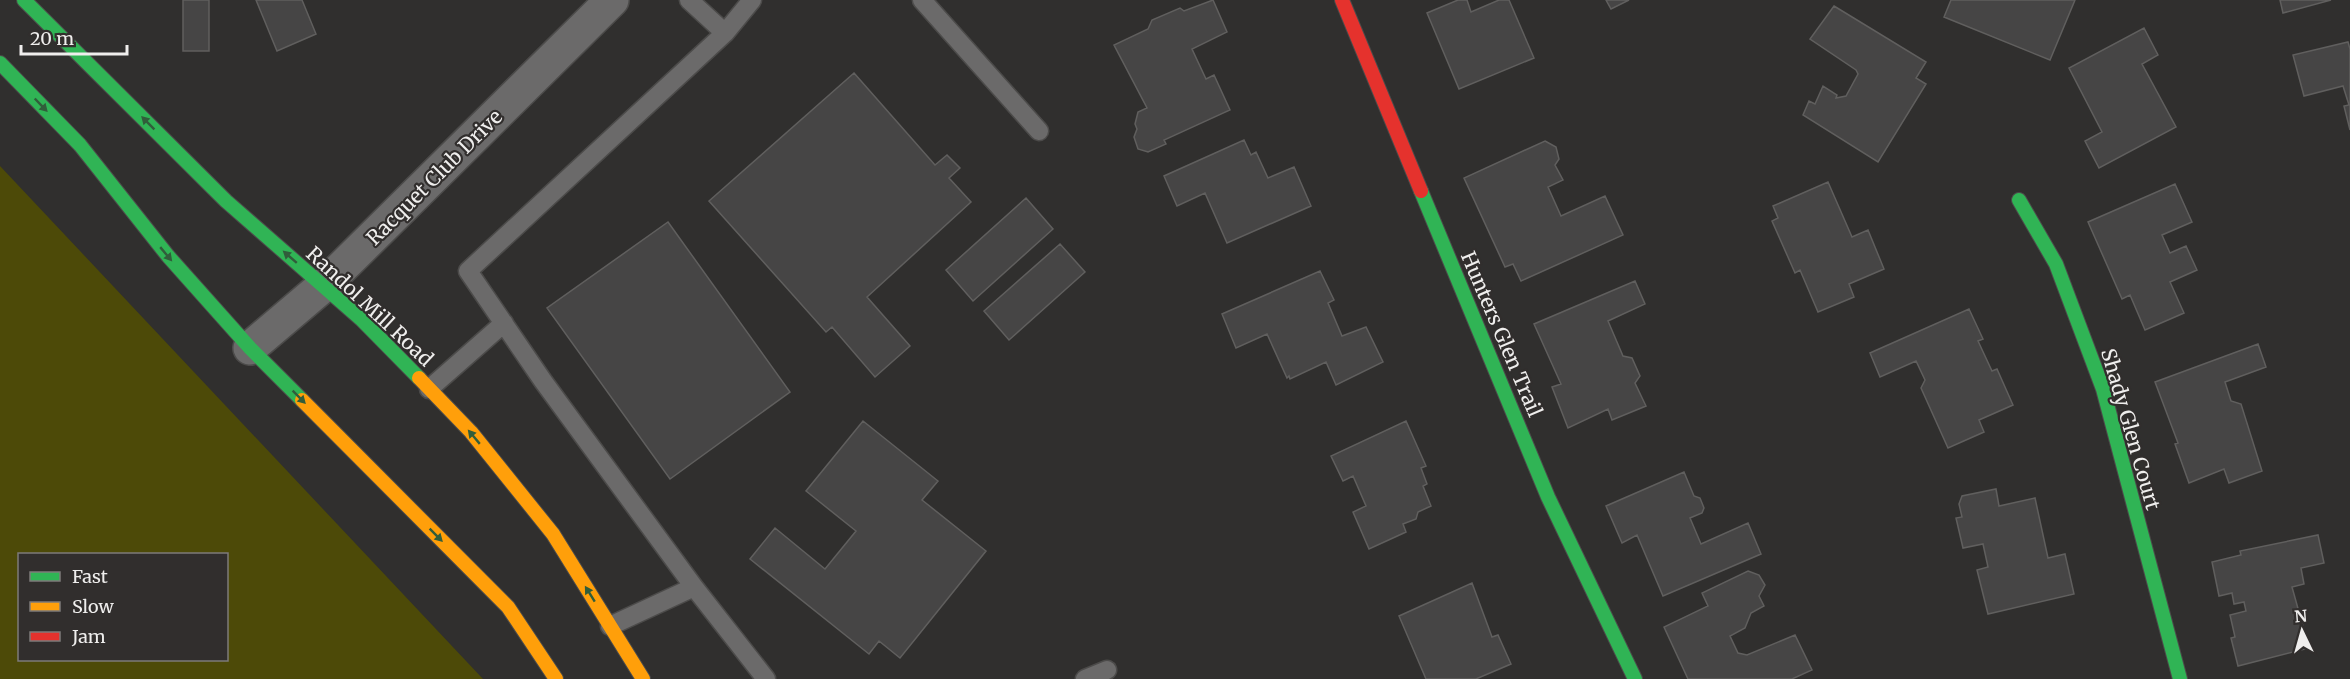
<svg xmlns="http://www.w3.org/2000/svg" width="2350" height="679" viewBox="0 0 2350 679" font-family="Merriweather,serif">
	<rect width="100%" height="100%" fill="#302f2e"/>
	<path fill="#4d4a08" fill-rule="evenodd" d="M0,166L483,679H0ZM20,554H226V660H20Z"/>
	<path fill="#464545" stroke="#605f5e" stroke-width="1.5" d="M183,0H209V51H183Z
		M256,0H302L316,34L277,51Z
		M1213,0L1227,32L1192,49L1206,79L1214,75L1230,110L1164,140L1166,144L1148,152L1138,149L1134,137L1137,129L1135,124L1138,112L1147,108L1114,45L1148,29L1152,20L1180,8L1184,11Z
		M1458,0H1467L1471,12L1499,0H1509L1534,58L1459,89L1427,13Z
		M1606,0H1629L1611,9Z
		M1951,0H2075L2050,60L1944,17Z
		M2280,0H2331L2283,13Z
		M1834,6L1926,62L1916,78L1926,84L1878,162L1803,115L1809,101L1815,104L1823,86L1837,95L1836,98L1846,96L1858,74L1856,70L1810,39Z
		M2144,28L2158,55L2142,64L2176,127L2099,168L2085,141L2102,132L2069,68Z
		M2348,42L2350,49V130L2344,106L2349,105L2343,86L2304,96L2293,55Z
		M854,73L935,165L947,155L960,168L949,178L971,202L867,297L910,346L875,377L832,327L826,332L709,201Z
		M1244,140L1251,155L1256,152L1268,178L1294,167L1311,206L1227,243L1205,193L1177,206L1164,176Z
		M1545,141L1556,147L1559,159L1555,165L1563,180L1548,187L1561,216L1605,196L1623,235L1521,281L1513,264L1505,267L1464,178Z
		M1828,182L1852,237L1868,230L1884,269L1849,284L1854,297L1818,312L1800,270L1795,273L1772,221L1778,218L1773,206Z
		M2175,184L2192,222L2162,235L2170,253L2186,246L2197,270L2170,282L2184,313L2145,330L2130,295L2122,299L2088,222Z
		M1026,198L1053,229L973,301L946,270Z
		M668,222L790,392L670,479L547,308Z
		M1060,244L1085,272L1009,340L984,311Z
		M1320,271L1334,300L1328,303L1342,336L1366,327L1383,362L1336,385L1326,362L1290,379L1289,376L1287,378L1267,334L1236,348L1222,314Z
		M1635,281L1645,304L1608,321L1623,356L1632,358L1640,376L1635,383L1646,406L1612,420L1608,409L1568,428L1552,387L1561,384L1534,324Z
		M1969,309L1983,339L1978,341L1992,371L1997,369L2013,405L1979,420L1984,432L1948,448L1921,388L1925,380L1916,361L1880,377L1870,353Z
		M2258,344L2266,367L2225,382L2231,401L2241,404L2262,471L2229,483L2224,469L2189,483L2175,444L2178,443L2155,382Z
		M863,421L938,481L922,500L986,551L900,658L879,641L869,654L750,559L775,528L825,569L856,531L806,491Z
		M1406,421L1426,466L1421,468L1427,484L1423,486L1431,506L1418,512L1416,519L1403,524L1406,532L1369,549L1353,512L1366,506L1353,476L1343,481L1331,456Z
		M1684,472L1694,496L1700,498L1704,508L1702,513L1690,518L1701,544L1748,523L1761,554L1663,596L1637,535L1622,543L1606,506Z
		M1996,489L1999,506L2035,498L2048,558L2065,554L2074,594L1988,614L1977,570L1988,567L1983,544L1963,548L1956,518L1962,517L1959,504L1962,496Z
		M2318,535L2324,563L2301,568L2304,584L2292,587L2309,648L2238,666L2231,638L2235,637L2230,615L2246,611L2244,602L2234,604L2232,593L2219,596L2212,562L2241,555L2240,551Z
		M1748,571L1759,575L1765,585L1759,596L1764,606L1751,613L1745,628L1730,636L1738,653L1747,655L1795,635L1812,670L1792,679H1688L1664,627L1708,606L1702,593Z
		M1472,583L1492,637L1498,635L1511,664L1476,679H1426L1399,616Z"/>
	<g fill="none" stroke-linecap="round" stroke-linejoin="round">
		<g stroke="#4c4b4a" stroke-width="21">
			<path id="lane" d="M689,0L725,33
				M922,0L1039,131
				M429,389L504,323
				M694,587L543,381L468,271L725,33L752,0
				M610,626L694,587L766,679
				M1085,679L1107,670"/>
		</g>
		<g stroke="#4c4b4a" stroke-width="36">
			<path id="street" d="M250,348L323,286L612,0"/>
		</g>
		<g stroke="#4c4b4a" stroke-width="16">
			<path id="fast" d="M24,0L226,201L362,320L419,378
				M0,63L80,145L168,256L250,348L302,400
				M1421,191L1548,497L1635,679
				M2019,200L2056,264L2103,389L2180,679"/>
		</g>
		<g stroke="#4c4b4a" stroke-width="16">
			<path id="slow" d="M419,378L471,432L553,534L643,679
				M302,400L508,607L556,679"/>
		</g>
		<g stroke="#4c4b4a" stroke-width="16">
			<path id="jam" d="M1342,0L1421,191"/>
		</g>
		<use href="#lane" stroke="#6b6a6a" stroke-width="18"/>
		<use href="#street" stroke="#6b6a6a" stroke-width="33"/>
		<use href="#fast" stroke="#30b455" stroke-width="14"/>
		<use href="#slow" stroke="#ff9f0a" stroke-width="14"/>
		<use href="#jam" stroke="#e5322d" stroke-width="14"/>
	</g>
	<defs><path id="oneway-solid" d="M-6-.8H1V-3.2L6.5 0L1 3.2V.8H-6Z" transform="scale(1.5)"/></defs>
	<g fill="#315d3b">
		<use href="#oneway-solid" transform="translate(41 105) rotate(46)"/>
		<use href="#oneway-solid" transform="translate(148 123) rotate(-135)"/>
		<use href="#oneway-solid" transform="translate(166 254) rotate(50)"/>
		<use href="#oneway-solid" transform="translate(290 257) rotate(-139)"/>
		<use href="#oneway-solid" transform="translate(299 397) rotate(45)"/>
		<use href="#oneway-solid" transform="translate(474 437) rotate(-130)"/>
		<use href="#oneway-solid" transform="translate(436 535) rotate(45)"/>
		<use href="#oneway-solid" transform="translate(590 594) rotate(-122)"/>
	</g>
	<g text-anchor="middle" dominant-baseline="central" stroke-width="4.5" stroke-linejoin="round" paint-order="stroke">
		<g font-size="20" fill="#efeeed" stroke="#312e2d">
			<text transform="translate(434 177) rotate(-45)">Racquet Club Drive</text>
			<text transform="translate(370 306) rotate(43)">Randol Mill Road</text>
			<text transform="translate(1502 334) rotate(67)">Hunters Glen Trail</text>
			<text transform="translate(2131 429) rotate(74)">Shady Glen Court</text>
		</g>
	</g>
	<rect x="18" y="553" width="210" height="108" fill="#312e2d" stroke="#7d7b7a" stroke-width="1.5"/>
	<rect x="30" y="572" width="30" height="9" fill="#30b455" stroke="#7d7b7a" stroke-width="1.5"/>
	<text x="72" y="583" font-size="18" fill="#efeeed">Fast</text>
	<rect x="30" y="602" width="30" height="9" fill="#ff9f0a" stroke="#7d7b7a" stroke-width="1.5"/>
	<text x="72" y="613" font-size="18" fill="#efeeed">Slow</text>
	<rect x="30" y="632" width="30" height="9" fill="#e5322d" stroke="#7d7b7a" stroke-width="1.5"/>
	<text x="72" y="643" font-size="18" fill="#efeeed">Jam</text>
	<g transform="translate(2302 631) rotate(355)" stroke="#312e2d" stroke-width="4.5" paint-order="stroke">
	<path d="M0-4.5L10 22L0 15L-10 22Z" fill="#efeeed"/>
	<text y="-9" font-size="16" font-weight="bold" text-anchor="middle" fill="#efeeed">N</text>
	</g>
	<path d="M21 45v9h106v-9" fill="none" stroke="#efeeed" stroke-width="3"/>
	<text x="30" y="45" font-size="18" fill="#efeeed" stroke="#312e2d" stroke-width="4.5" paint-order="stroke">20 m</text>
</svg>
